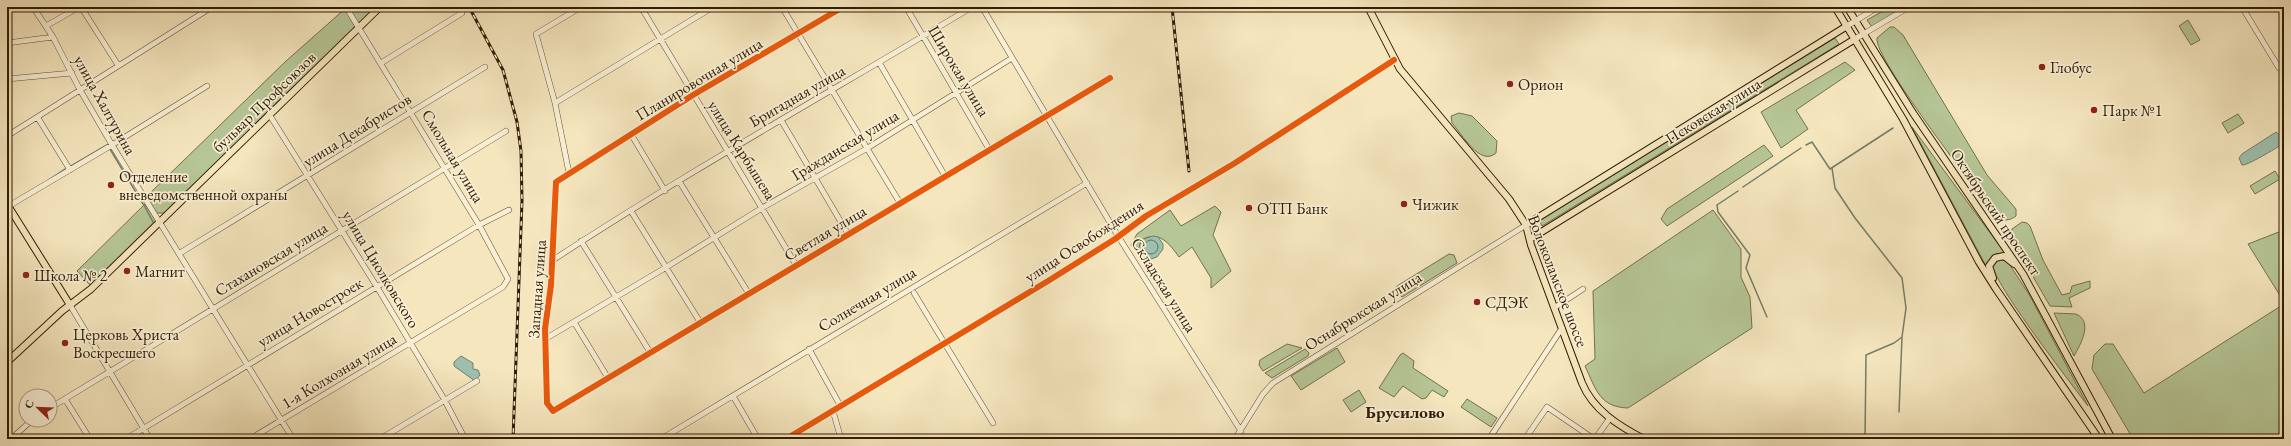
<svg xmlns="http://www.w3.org/2000/svg" width="2291" height="446" viewBox="0 0 2291 446" font-family="'EB Garamond',serif">
	<rect width="100%" height="100%" fill="#f5e6be"/>
	<filter id="stains"><feTurbulence type="fractalNoise" baseFrequency=".005" numOctaves="4"/><feColorMatrix values="0 0 0 0 .2 0 0 0 0 .09 0 0 0 0 .02 0 0 0 .5 -.17"/></filter>
	<radialGradient id="worn" r=".72"><stop offset=".6" stop-color="#630" stop-opacity="0"/><stop offset="1" stop-color="#630" stop-opacity=".3"/></radialGradient>
	<path fill="#b6c696" stroke="#74704c" d="M347,7H376L164,213H157L146,197L285,62Z
		M1890,7H1904L1872,27L1867,20Z
		M2188,20L2200,40L2191,45L2179,26Z
		M1890,27H1894L1903,35L1987,175L2016,209V216C2007,223 1999,220 1991,212C1974,185 1874,59 1877,38Z
		M1835,38L1839,44L1542,226L1539,220Z
		M1845,62L1855,70L1796,110L1808,129L1781,148L1761,112Z
		M1459,113L1472,116L1497,141L1496,153C1480,167 1462,134 1452,123L1451,116Z
		M2238,114L2244,123L2228,133L2222,123Z
		M1912,127L2005,253L1995,254L1986,266Z
		M1764,145L1773,156L1667,226L1661,219L1667,209Z
		M2275,171L2280,179L2255,194L2250,186Z
		M145,204L156,221L90,285L77,271Z
		M1215,206L1221,212L1213,235L1231,271L1211,288V278L1192,247L1179,257C1169,243 1159,230 1141,240L1139,248L1135,250L1131,245L1137,234L1170,210L1181,226Z
		M1713,210L1741,249V277L1750,297L1752,328L1628,408C1599,407 1596,389 1585,366L1595,359L1593,291Z
		M2022,222L2027,223L2030,226L2043,260L2062,295L2070,293L2072,286L2090,281V288L2069,298L2072,307L2050,306L2014,244L2010,234L2012,229Z
		M2284,230V302L2248,244Z
		M1449,254L1454,255L1457,263L1402,297L1395,290L1397,286Z
		M1999,259L2008,262L2030,296L2088,406C2073,386 1992,282 1993,265Z
		M2284,304V439H2133L2092,369L2094,355L2105,344H2113L2144,393Z
		M2054,313L2076,314C2094,322 2080,345 2074,356Z
		M1287,344L1302,348L1263,371L1259,365L1260,360Z
		M1337,348L1345,362L1301,390L1291,376Z
		M1305,349L1309,353L1308,356L1272,378L1265,373Z
		M1403,353L1414,361L1413,368L1448,391L1444,397L1432,390L1426,398L1422,399L1403,386L1394,397L1379,388L1400,355Z
		M1359,390L1366,402L1351,412L1343,400Z
		M1467,399L1497,418L1491,427L1461,407Z"/>
	<path fill="#9dc0ae" stroke="#727e69" d="M2276,132L2284,139L2283,144C2276,148 2247,166 2242,165L2239,158L2242,154Z
		M1153,236L1158,237L1163,244V249L1157,257L1148,260L1139,248L1141,240Z
		M461,356L473,363V369L478,370L480,375L475,381L454,366V362Z"/>
	<g fill="none" stroke-linecap="round" stroke-linejoin="round">
		<path stroke="#686e58" stroke-width="1" d="M1144 247a7 7 0 1 1 14 0a7 7 0 1 1-14 0Z"/>
		<path stroke="#727e69" stroke-width="1.5" d="M1806,145L1812,142L1830,169L1893,128
			M110,149L143,204
			M71,166L107,145
			M1832,168L1835,188L1855,218L1902,278L1906,308L1902,337L1899,412
			M50,179L65,169
			M1743,187L1801,148
			M1738,191L1717,205L1718,212L1750,255L1746,268L1767,317
			M144,205L153,222
			M1865,439L1866,355L1894,343L1902,337"/>
		<g stroke="#634e30" stroke-width="6">
			<path id="minor" d="M33,7L53,37L80,90L112,145L293,439
				M81,7L118,65
				M641,7L796,265
				M782,7L900,203
				M843,7L693,95L556,182L551,285L545,329L547,403L553,411L1110,78
				M906,7L989,149
				M982,7L1118,236L1241,431
				M2242,7L2279,68
				M46,26L79,7
				M1847,26L1878,7
				M1855,39L1909,7
				M7,43L53,37
				M381,63L462,13
				M880,64L945,176
				M7,79L72,73
				M555,103L713,7
				M269,114L377,287L444,399L465,439
				M38,118L70,170
				M781,120L848,234
				M631,134L665,191
				M7,136L212,7
				M569,173L555,103L536,34L581,7
				M679,181L749,294
				M7,207L112,145L207,86
				M631,211L700,322
				M581,241L650,352
				M180,253L485,67
				M553,260C689,171 832,91 972,7
				M914,293L993,423
				M70,305L150,439
				M1554,308L1583,289
				M574,322L608,378
				M545,339L665,268L762,208L866,149L1012,58
				M809,349L841,407
				M733,396L758,439
				M65,399L90,439
				M50,408L506,131
				M833,411L841,439
				M11,439L32,420
				M126,439L479,225L509,210
				M250,439L503,287L508,279L479,225L346,7
				M380,439L477,381
				M661,439L1087,183
				M786,439L1048,281L1115,239L1146,216L1235,163L1394,60
				M1235,439L1263,394L1273,383L1526,225
				M1489,439L1562,328
				M1525,439L1547,407L1594,439
				M1595,439L1610,418"/>
		</g>
		<g stroke="#321b01" stroke-width="8">
			<path id="major" d="M1368,7L1400,69L1509,199L1526,225L1531,245L1582,383C1593,410 1619,426 1644,439
				M1835,7L1903,119L1979,262L1996,289L2099,439
				M1847,7L1913,113L2023,274L2112,439
				M7,204L70,305
				M1526,225L1847,26
				M1530,239L1855,39
				M1993,278L1989,266L1995,258L2004,256L2014,264
				M7,362L62,311L91,289L380,7"/>
		</g>
		<use href="#minor" stroke="#f8efd5" stroke-width="5"/>
		<use href="#major" stroke="#f5e6be" stroke-width="6"/>
		<g stroke="#321b01" stroke-width="3">
			<path id="rail" d="M469,7L503,70L517,122L521,151L522,201L513,439
				M1172,7L1189,171"/>
		</g>
		<use href="#rail" stroke="#f8efd5" stroke-width="1.5" stroke-dasharray="4.5" stroke-linecap="butt"/>
		<g stroke="#f8efd5" stroke-width="8">
			<path id="cycleway" d="M843,7L693,95L556,182L551,285L545,329L547,403L553,411L1110,78
				M786,439L1048,281L1115,239L1146,216L1235,163L1394,60"/>
		</g>
		<use href="#cycleway" stroke="#e8590c" stroke-width="6"/>
	</g>
	<g fill="#8f2418" stroke="#f8efd5" stroke-width="1.5">
		<circle cx="2042" cy="67" r="4"/>
		<circle cx="1510" cy="84" r="4"/>
		<circle cx="2094" cy="110" r="4"/>
		<circle cx="111" cy="185" r="4"/>
		<circle cx="1404" cy="204" r="4"/>
		<circle cx="1249" cy="208" r="4"/>
		<circle cx="127" cy="271" r="4"/>
		<circle cx="26" cy="275" r="4"/>
		<circle cx="1477" cy="302" r="4"/>
		<circle cx="65" cy="343" r="4"/>
	</g>
	<g text-anchor="middle" dominant-baseline="central" stroke-width="3.5" stroke-linejoin="round" paint-order="stroke">
		<g font-size="16" fill="#321b01" stroke="#f8efd5" text-anchor="start">
			<text x="2050" y="67">Глобус</text>
			<text x="1518" y="84">Орион</text>
			<text x="2102" y="110">Парк №1</text>
			<text x="119" y="176">Отделение<tspan x="119" dy="18">вневедомственной охраны</tspan></text>
			<text x="1412" y="204">Чижик</text>
			<text x="1257" y="208">ОТП Банк</text>
			<text x="135" y="271">Магнит</text>
			<text x="34" y="275">Школа № 2</text>
			<text x="1485" y="302">СДЭК</text>
			<text x="73" y="334">Церковь Христа<tspan x="73" dy="18">Воскресшего</tspan></text>
		</g>
		<g font-size="16" fill="#321b01" stroke="#f8efd5">
			<text transform="translate(959 71) rotate(59)">Широкая улица</text>
			<text transform="translate(699 79) rotate(-31)">Планировочная улица</text>
			<text transform="translate(797 96) rotate(-30)">Бригадная улица</text>
			<text transform="translate(264 102) rotate(-44)">бульвар Профсоюзов</text>
			<text transform="translate(105 105) rotate(61)">улица Халтурина</text>
			<text transform="translate(1713 111) rotate(-32)">Псковская улица</text>
			<text transform="translate(357 130) rotate(-32)">улица Декабристов</text>
			<text transform="translate(845 145) rotate(-31)">Гражданская улица</text>
			<text transform="translate(742 150) rotate(58)">улица Карбышева</text>
			<text transform="translate(453 156) rotate(59)">Смольная улица</text>
			<text transform="translate(1996 212) rotate(56)">Октябрьский проспект</text>
			<text transform="translate(825 233) rotate(-31)">Светлая улица</text>
			<text transform="translate(1084 241) rotate(-33)">улица Освобождения</text>
			<text transform="translate(271 259) rotate(-31)">Стахановская улица</text>
			<text transform="translate(381 269) rotate(59)">улица Циолковского</text>
			<text transform="translate(1558 281) rotate(69)">Волоколамское шоссе</text>
			<text transform="translate(1164 285) rotate(58)">Складская улица</text>
			<text transform="translate(537 289) rotate(-86)">Западная улица</text>
			<text transform="translate(867 299) rotate(-31)">Солнечная улица</text>
			<text transform="translate(1363 311) rotate(-32)">Оснабрюкская улица</text>
			<text transform="translate(310 312) rotate(-31)">улица Новостроек</text>
			<text transform="translate(339 371) rotate(-31)">1-я Колхозная улица</text>
		</g>
		<g font-size="17" font-weight="bold" fill="#321b01" stroke="#f8efd5">
			<text x="1405" y="412">Брусилово</text>
		</g>
	</g>
	<rect width="2291" height="446" fill="none" stroke="#f5e6be" stroke-width="24"/>
	<rect x="8" y="8" width="2275" height="430" fill="none" stroke="#321b01" stroke-width="2"/>
	<rect x="12" y="12" width="2267" height="422" fill="none" stroke="#321b01"/>
	<g transform="translate(38 408) rotate(293)"><circle r="19" fill="#f8efd5" stroke="#a99a80"/>
	<path d="M0-3L7 15L0 10L-7 15Z" fill="#8f2418"/>
	<text y="-6" font-size="11" font-weight="bold" text-anchor="middle" fill="#321b01">С</text>
	</g>
	<rect width="100%" height="100%" filter="url(#stains)"/>
	<rect width="100%" height="100%" fill="url(#worn)"/>
</svg>
